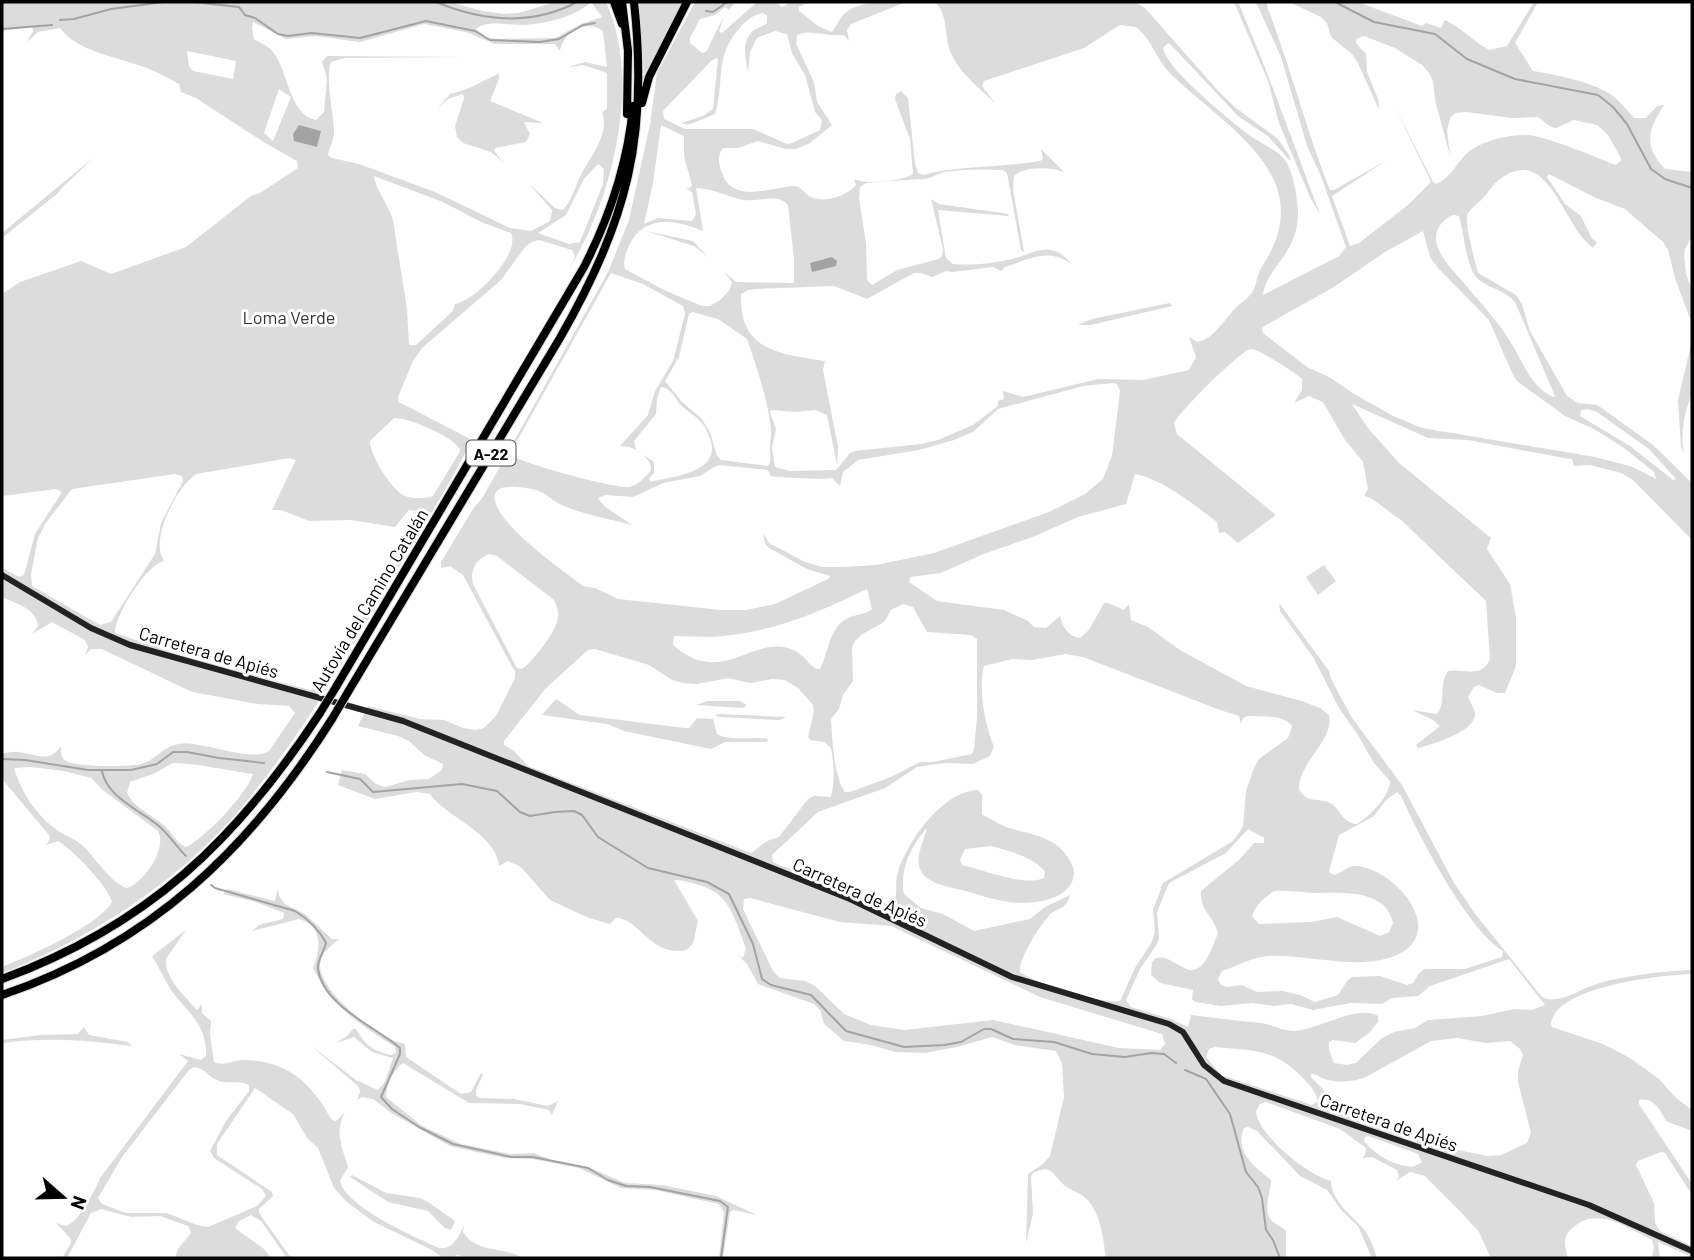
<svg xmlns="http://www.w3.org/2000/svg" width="1694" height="1260" viewBox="0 0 1694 1260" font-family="Barlow,sans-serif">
	<rect width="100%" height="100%" fill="#fff"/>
	<path fill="#dcdcdc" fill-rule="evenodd" d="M2,2H450L483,11L504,14L519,13L555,2H606C642,80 613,199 569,269L575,257L572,250L539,240L532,242L526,246L501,280L422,348L413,361L398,397L399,402L472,440C444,495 410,548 379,601C339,670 298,739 247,801C183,879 95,937 2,973V967C31,955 95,928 112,902C109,887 72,849 58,841L46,845L50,839L49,835L2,779V753C7,753 14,751 19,752C36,754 49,764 61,746C61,753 60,757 66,761C76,767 128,767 141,764C155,761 163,746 179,744C202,740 250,763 269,751L295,713L289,706L258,704L192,692L102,649H91L85,655L88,647L85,640L52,622L32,634L38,626C36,608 17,604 2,597V568L19,577L24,575L35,534L62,492L56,489L2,496V294L20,282L81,261L111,274L186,247L251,196L260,193L298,168L297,161L265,143L196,98L181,92L179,84C168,78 156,71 144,67C117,57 78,52 60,28L38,32L27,42L33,31L32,27L2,31ZM591,2L602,17L581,24L555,38L495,39L486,37L476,29C489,19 507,26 524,25C544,24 576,17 591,2ZM253,22L286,39L315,36L360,42L424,24L466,32L495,44H555L560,51C563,32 587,19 603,31L607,67L585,62L568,67L583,65L607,73V109L602,112C610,135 591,155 581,175C575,187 572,200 563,210L555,208L528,183L552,210L550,221L531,231L510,228L435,192L359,164L332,158L328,155C329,147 334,140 334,133C334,115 325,79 331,62L345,58L467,57L327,56L322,62L327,78L324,112L316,120C289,115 288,70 273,52C269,46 260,43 254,39L252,29ZM187,51L236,61L233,79L193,71L189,66ZM279,89L291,97L273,141L264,133ZM598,164L604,169L603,184L580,242L569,244L538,233L566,215L584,179ZM374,176L443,202L481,222L511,233C521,254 475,301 455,304L453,311L416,345H409L407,309L393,220C389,206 375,188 374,176ZM394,418C410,418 452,436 460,449L459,453L433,496C425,499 413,499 405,496C392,491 369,454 370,441ZM289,458L296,460L272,510H281L309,521L350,520L395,527L409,510L418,511L419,520L328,664L318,686L310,690L180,655L115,633C115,615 146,565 164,561C149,539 177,487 196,474ZM175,474L182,476L183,481L161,523L155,554L111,622L100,625L32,586L31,574L38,538L45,524L72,489ZM173,763C200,764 226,770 253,774C247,794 205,838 186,847C176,843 173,834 166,827C153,815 135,809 127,793L130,782L155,773ZM31,767L64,771L91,778L104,791L158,831C168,848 143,884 127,888C113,885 95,858 84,847C76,839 66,836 57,830C37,816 21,792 14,768Z
		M639,2H683L646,76L644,74Z
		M695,2H735L729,10L725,7L715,15L700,19L690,38V43L702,53L706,52L724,16L719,31L722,33L757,2H780L778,4L782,7L791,2H819L805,4L799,7V11L818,26L832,32C836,26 840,18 845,13C860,0 888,2 906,2L851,24L847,30L849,41L844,35C829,37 810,29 797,35L796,44L814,82L817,102L832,125L810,143L796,149H786L758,141L738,148H723C717,156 718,163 722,173C733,204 769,188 793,186C802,186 804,194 811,197C825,203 847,196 856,185L854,179C865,185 903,181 913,174L910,139L895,99L896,94L901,91L908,98L915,163L918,173L923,175C962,165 1000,168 1040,161L1043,159L1041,149L1064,172C1051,167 1024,166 1014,176L1013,189L1024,252L1021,250L1007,173L1003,170C984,169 964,169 945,172C935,174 929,181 919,179L866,183L860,187L859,198L866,243L867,280L872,285L897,270L939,259L942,256L943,249L931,199L939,204L1009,214L1008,216L938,210L946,258L953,264C974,266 999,263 1019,257C1030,254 1039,248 1051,250C1061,252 1066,258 1073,265C1048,247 1031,259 1005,267L1001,271L993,267L953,272L946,271L932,277L921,273H914L867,299L834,286L757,289L748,290L741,294C739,351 780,354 825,361L823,370L838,447L837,465L827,415L815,410L795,412L771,410L770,412L776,429L772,448L775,467L790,471L836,470L850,453L855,451L921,444L938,440L973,425L998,406V401L1004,399L1003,391L1023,397L1098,379L1143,380L1189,370L1196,357L1189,337L1197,342C1215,340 1227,314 1240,304C1261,289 1252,283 1263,265C1321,175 1224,127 1170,73C1156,59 1151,38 1136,27L1120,25L1084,48L984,81L982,86L995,103C979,88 955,69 949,48C945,34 947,10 934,2H1135L1145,8L1220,93L1236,108L1278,139L1289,155L1291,162L1269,137L1238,116L1171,45L1168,43L1163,48C1167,70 1229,119 1249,135C1260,143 1276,149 1285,160C1294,173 1297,197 1298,212C1299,254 1266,267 1263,295L1339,256L1346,247L1321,176L1307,146L1281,57L1256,2H1267L1268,9C1291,68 1306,130 1330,190H1334L1387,160L1332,196L1350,246L1359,243L1408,205L1431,182L1395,107L1433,182L1436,184C1453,177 1457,160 1471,150C1485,140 1511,134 1528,135C1544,136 1594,156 1610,163L1616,165L1622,160L1608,135L1597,125L1574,120L1556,128L1551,127L1538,117L1512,118L1466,112L1455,113L1450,118L1447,130L1450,156L1435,100L1433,81L1429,73L1422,65L1395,48L1364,36L1356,39V43L1366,54L1367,72L1378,99L1379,110L1358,63L1352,54L1331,37L1327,23L1321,17L1289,2H1358L1422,26L1426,23L1441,28L1445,20C1462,28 1473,41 1489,50L1507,46L1534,2H1538L1515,43L1533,71C1557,75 1584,80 1605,91C1617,97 1625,108 1634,118H1646L1657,106L1664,105C1648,130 1643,145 1665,169L1692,172V236L1685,249L1684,256L1686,274L1692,291V324L1675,278L1668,250L1663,242L1625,209L1596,198L1549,174L1547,177L1565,204L1581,216L1591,237L1597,243L1593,248C1562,226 1549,143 1500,179C1492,185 1488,193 1482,199C1477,204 1470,209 1467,215C1465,223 1475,263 1478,273L1516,295L1522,304L1530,331L1567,396L1578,403L1597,405L1603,409L1653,445L1692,483V540L1633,480L1621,473L1590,465L1574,466L1572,459L1564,458L1468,440L1428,438L1352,404L1367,427L1399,463L1491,538L1487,549L1510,584L1516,617V666L1505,693H1497L1479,685L1474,687L1468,697C1470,702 1474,708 1475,713C1476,732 1432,744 1418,748L1416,745L1440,726L1433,720L1412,710L1437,714C1447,702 1438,685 1448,671C1464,668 1482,679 1490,659L1486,601L1400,519C1388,513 1376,498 1364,496L1368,489L1363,462L1345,440L1323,402L1309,396L1294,403L1302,390V379C1296,373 1259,349 1251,349C1242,349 1179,412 1174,423L1177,434L1276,515L1238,543L1225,532L1219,533L1217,522C1195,505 1162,479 1135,474L1126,504L1078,517L1035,536L981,555L941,573L910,577L909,582L937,601L1004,610L1028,621L1034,627L1046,628L1060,616C1063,627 1067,636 1080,638L1089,630L1104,603H1108L1124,610L1129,604L1131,620L1148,627L1180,650L1246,686L1302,701L1320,708L1329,715C1335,739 1298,763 1299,789C1307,804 1317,797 1330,803C1341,809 1342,823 1357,824C1370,816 1389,797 1390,781L1374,763L1358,735L1339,708L1313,657L1280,611L1279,603L1329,671L1331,679L1352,718L1402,785L1454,883L1476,915L1542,997C1558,1005 1579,990 1594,985C1619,976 1665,971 1692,970V974C1662,975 1555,986 1551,1024L1552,1027L1603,1044L1630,1058L1659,1079L1676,1098L1692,1110V1131L1666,1121C1660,1110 1654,1097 1639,1100V1104L1692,1184V1195L1665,1153L1661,1152L1638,1161L1636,1165L1654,1203L1655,1223L1660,1231L1692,1246V1257L1658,1242L1660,1258H1652L1654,1247L1652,1240C1630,1229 1599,1207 1576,1225C1562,1235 1564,1243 1568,1258H1491L1479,1232L1457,1208L1425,1176L1410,1172L1396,1181L1399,1177L1397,1170L1372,1157L1362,1158L1365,1155L1366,1148L1340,1129L1266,1102L1260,1104L1256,1111C1257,1134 1308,1176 1331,1181C1331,1202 1354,1217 1366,1232C1371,1240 1374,1249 1377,1258H1372L1358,1226L1342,1211L1327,1190L1300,1176L1257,1131L1248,1127L1244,1128C1234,1153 1256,1167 1271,1180C1271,1193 1262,1210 1272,1221C1276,1225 1282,1227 1286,1231V1258H1106C1103,1238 1101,1210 1083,1196C1077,1192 1070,1190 1064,1185C1051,1173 1052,1164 1033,1173L1031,1177L1033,1214L1026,1243L1028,1174L1043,1164L1050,1156L1064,1097L1062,1063L1056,1051L1015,1045L992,1037L957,1047L925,1053L895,1052L871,1045L844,1041L824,1024L820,1010L814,1004L758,984L747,964L738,955L743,958L746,948C735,921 731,895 702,886C692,883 683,880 674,880L698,921L693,943L687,950C649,957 640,918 616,918L610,924L589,918L550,900L521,867L508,861L499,866C496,833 447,818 430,794L417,792L375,799L338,785L342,770L365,774L376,784L385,787L410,780L429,779L442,770L443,764L424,755L409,741L398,736L358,726L368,706L420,719L444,720L463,728L476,730L484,728L496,716L515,678V672L463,575L450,566L441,568V562L473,509L483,497L608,272L629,220L650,124L657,73ZM762,13L767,15V23C762,27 755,28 751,33C741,44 746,60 748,73L750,52L757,38L775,31L787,34L792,53L805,75L815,112L822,120L820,130L792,143L787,144L753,129H685L664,119L663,111L711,61L716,58L718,59L713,109L703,116L681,123L688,125L715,114C725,82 714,57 739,29C745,21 753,15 762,13ZM661,125L684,136V156L692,185L690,188H686L692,192L696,214L692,221L658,218L644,224L653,183ZM696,188C713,188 729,198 745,200C760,202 777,193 788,205L794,259V283L736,282L724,272L732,282L729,291L720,300L710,306H702L666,291L625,269C623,262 625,255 628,248C642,214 675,219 703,231ZM1453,215L1459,216C1464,232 1466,268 1478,279C1490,289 1505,290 1515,302L1555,396L1553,397C1532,387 1524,365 1513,346C1499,322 1480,302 1462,281C1454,271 1441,259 1437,245C1433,232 1441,220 1453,215ZM1423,231L1430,257L1438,268L1489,320L1513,375L1518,382L1565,416L1594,429L1624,448L1654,472L1656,479L1633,467L1595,457L1422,428L1393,416L1356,395L1329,377L1307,367L1263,333L1262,328L1266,325L1334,287L1385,252ZM611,273L643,284L683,306L685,314L673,361L655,391L648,415L620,446C633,445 652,457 651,470C645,478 638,485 629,487C616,489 525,464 512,456V450ZM692,312L718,319L747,339C757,368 767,397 771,428C772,436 769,443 770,450C770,457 772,460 768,466L721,460L717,456L710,432L701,418L682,402L665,381L679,357L689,314ZM1113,383L1117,384L1120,391L1112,456L1103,479L1085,494L1049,512L934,553L876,565L844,567H822L805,562L769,543L763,533L765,544L769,548L807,569L830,576L828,579L775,604L746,610H721L618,599L595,588L583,586C565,572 488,519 495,494C499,482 527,488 536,490C547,493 553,502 564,506C585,515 610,519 632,525L604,506L598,498L606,495L633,497L663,483L700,476L714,467L720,465L768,470L771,476L776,477L821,479L832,478L840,486L843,472L858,460L919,450L954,440L973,432L998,409L1083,386ZM661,387C673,388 675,401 684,408C690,413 696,416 701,422C706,427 709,435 711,442C719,473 672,476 651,482L649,479L654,473V462L636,450L634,441L656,414L657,398ZM1588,409L1597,412L1649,449L1676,479L1673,480L1630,446L1580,416L1581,410ZM489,554L497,556L554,600C557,606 559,611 558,617C558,629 532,663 522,669L517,668L473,584C470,570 475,560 489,554ZM867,589L872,609C865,615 855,614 846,619C828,630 829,652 820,669H816C807,663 803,653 791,649C751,635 722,688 673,645L674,636C690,636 707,638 723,636C775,631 820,612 867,589ZM903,604L913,607L927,632L971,635L977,639V717L974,749L972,754L967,755L933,762H920L891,777L850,792H845C834,779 832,737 831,719L839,709L843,695L853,681L852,647L855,641L861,635L884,622L891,610ZM595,649L649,665L672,680L683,683L697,684L728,678L750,683L772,679L785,680L798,688L813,705L814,711L808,737L810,740L824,742L831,748C834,765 835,781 831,797L814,796L808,799L779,837L767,841L751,853L528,766L514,751L504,745V741L546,688L588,650ZM1065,654L1083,657L1220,710L1239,716L1241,724L1243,718L1247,716C1261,717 1284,714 1292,726L1288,738L1259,759L1254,768L1246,791L1243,827L1233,841L1163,883L1153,910L1155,931L1152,942L1135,968L1120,1001C1106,1005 1031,982 1020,972C1018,960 1039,927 1047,918C1055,906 1065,913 1070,895L1045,907L1030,919L974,931L943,914L921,908L904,894C899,872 911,845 927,828C924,841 915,856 920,869C925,883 949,887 962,890C977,894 993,900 1009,902C1030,905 1075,901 1074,871C1073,861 1061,847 1052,842C1038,834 1021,832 1006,827C998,824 991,818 982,815V795L978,790C943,791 908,840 898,872C894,882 899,894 893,903H883L856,892L838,890L773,862L772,855L818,812L885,788L917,767L945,763L973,764L990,756L994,747C985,725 978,690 984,666L1012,659L1032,660ZM1397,792L1401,796C1419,836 1467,929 1503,951L1502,957L1465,969H1425L1419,973L1413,983L1407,985L1380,976L1352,977L1347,981L1338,995L1315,1002L1300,995L1283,991L1257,992L1242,985L1227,987L1221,985L1218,979L1222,971C1237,966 1253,957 1268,956C1309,954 1363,973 1401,953C1448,926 1388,864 1353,866C1346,867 1341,874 1334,875L1329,872L1339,835L1374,816L1386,800ZM1248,829L1264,838V843H1254L1240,859L1201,891C1199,909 1214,917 1218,933C1214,943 1206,969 1193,970C1188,971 1181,966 1177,964C1169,960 1165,956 1156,958L1152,962L1151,975L1160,983L1193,990L1192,999L1195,1002L1221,1006L1252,1003L1274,1006L1291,1004L1313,1010L1351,1003L1382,1004L1392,998L1418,996L1430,986L1509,959L1545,1005L1532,1010L1514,1009L1482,1016L1428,1020L1415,1028L1394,1032L1382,1038L1356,1063L1347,1065L1334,1063L1329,1050V1042L1333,1040L1355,1043L1369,1033L1378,1022V1016C1357,1004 1318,1030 1294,1031C1282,1031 1273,1025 1262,1023C1238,1021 1215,1018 1191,1015L1188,1027L1171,1019L1131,1007L1126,1000L1140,969L1157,944L1159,938L1157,912L1169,883L1226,853ZM991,846C1010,851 1032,857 1045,871L1044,878C1024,887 984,870 962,865L960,860L965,849ZM1274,891C1287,890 1300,892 1313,893C1340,893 1386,888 1393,923L1389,932L1380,936L1337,917L1312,922L1259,924L1252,916L1255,909L1262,900ZM750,898L840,922L891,926L1040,997L1162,1034L1165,1044L1160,1050L1119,1048L993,1020L904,1030L871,1025L844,1014L815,986L805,981L780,978L773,971L743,909L744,899ZM1457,1038L1486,1043L1510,1041L1520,1049L1523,1055L1518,1071V1082L1531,1133L1527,1143L1501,1155L1488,1156L1428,1144L1421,1137L1416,1142L1350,1117L1311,1077V1074C1323,1076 1311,1073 1322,1078C1337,1084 1352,1082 1366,1077L1431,1041ZM1215,1047C1254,1051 1274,1048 1303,1078C1309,1085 1316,1091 1318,1101L1312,1105L1221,1075L1206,1057L1209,1049ZM1368,1136L1418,1154L1422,1162L1413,1167C1392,1165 1378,1157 1364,1141L1365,1137Z
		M1234,2H1238C1268,71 1293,143 1320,214L1310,197L1279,123L1268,81Z
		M502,72L499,74V79L490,101L543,123L524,122L530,134L526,142L495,148L494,151L504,163L491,152L463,143L457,137L455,126L464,98L463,94L448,99L437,109L450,94L467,89Z
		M93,158L63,187L58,193L2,238V233Z
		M646,231L693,241L709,258L694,246Z
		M1170,303L1172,306L1091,325H1078L1092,319Z
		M1692,340V395C1684,411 1680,436 1684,453L1681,447L1678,400Z
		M1324,565L1336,581L1318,595L1306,577Z
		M556,699L580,715L685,728H689L697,718L713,719L717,734C731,742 752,736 768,739L767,742H725L711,749L624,731L607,724L542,715Z
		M707,701H740L747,705L743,708L696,705Z
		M720,714L786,717L779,720L719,717L715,715Z
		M278,888L279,896L285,904L305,914L332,939H340C331,945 321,953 320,964C318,991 380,1040 405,1044L406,1057L461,1094L471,1092L481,1073L483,1075L476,1090V1096L480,1098L514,1099L548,1106L558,1101L552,1115L549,1110L520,1104L469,1103L403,1063C393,1070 386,1086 386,1097L422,1126L461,1144L510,1154L534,1153L551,1160L588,1167L625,1183L662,1185L716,1196L757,1215L733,1210L730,1212L723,1258H719L724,1212L719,1204L655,1190L621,1188L579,1168L533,1159L504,1158L450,1146L393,1114L373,1099L362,1097L357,1100L360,1091L358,1086L310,1045L356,1080L378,1090L385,1082L393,1058L372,1052L354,1037L336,1043L347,1036L353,1029H356C365,1045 373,1051 391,1055L396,1053L395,1047C357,1022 335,1010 313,968C321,949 323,926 299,919L252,931L259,925L283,919L284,913L256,902L223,894L227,889L275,901Z
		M186,930L166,959C164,978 186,997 197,1010L202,1004V1013L211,1021L210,1034L214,1062C225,1067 234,1059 246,1060C277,1061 299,1073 317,1097C323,1104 327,1113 332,1120L336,1121L345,1112C334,1132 342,1146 348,1167L340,1181C347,1208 415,1237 439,1248C454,1250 458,1236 464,1226L463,1232C477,1254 503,1246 523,1258H467L457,1255L451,1258H443L432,1250L374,1222L347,1202L334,1188L318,1148L307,1138L293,1114L255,1088L217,1144V1155L272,1192L273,1196L259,1209V1213L291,1258H287L261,1221L251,1215L239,1221L235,1228L264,1249L271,1258H175L178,1249L191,1233L188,1226L160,1216L131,1217L101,1209L91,1213L67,1258H62L71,1243V1239L56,1223L66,1226C79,1222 95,1191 100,1178L188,1061L179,1054L201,1060L206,1056C207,1023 188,1014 171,990C164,979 159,967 152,956ZM194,1067C205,1068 209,1078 219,1081C230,1084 238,1080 249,1085V1091L226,1121L210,1151L214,1158L262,1189L266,1196L257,1206L208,1227L197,1225L167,1213H126L102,1204L98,1198L122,1157L189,1070Z
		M84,1027L89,1035L128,1042L132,1046C87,1040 46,1037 2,1043V1040L40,1035L78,1034Z
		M352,1175L386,1193L420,1198L428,1202L455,1221L451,1230L445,1228L428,1211L388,1202L350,1177Z"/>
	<path fill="#a3a3a3" d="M299,125L321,131L317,147L294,141L293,134Z
		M832,257L837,261L836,266L812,272L810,263Z"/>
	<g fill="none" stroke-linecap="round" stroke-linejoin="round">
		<path stroke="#a3a3a3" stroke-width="2" d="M4,2H27
			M193,2L239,7L245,15L255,18L278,34L288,36L312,33L360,38L426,21L475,31L490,40L540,42L559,39L583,25L595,23
			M436,2C482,21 532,26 577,2
			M1335,2L1374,22L1435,34L1467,59L1515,79L1598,95L1613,107L1627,124L1651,169L1665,179L1692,188
			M706,11L713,12L727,2
			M60,20L74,19L111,9L164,2
			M2,29L52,25
			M2,759L25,760L88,770H131L157,764L173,752H187L219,758L264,763
			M102,771C107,798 142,811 160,827C170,836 177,847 186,856
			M327,772L360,779L373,792L462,784L497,791L520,812L530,816L555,812L574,811L582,815L598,837L648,868L707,882L729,894L753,944L762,979L771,985L811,995L846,1031L904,1047L944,1045L961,1042L984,1029H991L1013,1039L1054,1042L1092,1054L1125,1057L1151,1053L1164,1054L1176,1063
			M211,885L215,888L295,911C308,919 319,929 326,943C324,952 317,960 318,969C323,1006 376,1027 400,1048V1054L381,1097L392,1109L419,1127L453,1144L511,1157H533L588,1168L608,1180L626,1186L650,1187L720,1201L728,1207L721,1258
			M1185,1070L1206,1079L1230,1114L1246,1172L1258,1187L1262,1198L1266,1230L1273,1240L1280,1258"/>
		<g stroke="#dbdbdb" stroke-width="10">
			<path id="highway" d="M614,2L622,24
				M622,2L628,51L627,114
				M642,103L649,77L687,2
				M336,687L584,267C610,216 628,163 633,106
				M348,692L560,338C627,220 649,138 634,2
				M2,979C147,926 236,841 320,713
				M2,995C150,945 250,849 332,719"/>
		</g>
		<path stroke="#222" stroke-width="6" d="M2,575L91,628L130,645L403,721L850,899L1012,977L1169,1024L1183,1032L1204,1065L1224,1081L1589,1205L1692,1251"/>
		<use href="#highway" stroke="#000" stroke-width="8"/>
		<g stroke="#dbdbdb" stroke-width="10" stroke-linecap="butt">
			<path id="highway-bridge" d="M320,713L336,687
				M332,719L348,692"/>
		</g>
		<use href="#highway-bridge" stroke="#000" stroke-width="8"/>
	</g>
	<g text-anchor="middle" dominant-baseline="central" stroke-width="6" stroke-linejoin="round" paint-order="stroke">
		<rect fill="#fff" stroke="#4c4c4c" stroke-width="2" x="466.5" y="440.5" width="49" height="25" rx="5"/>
		<g font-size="16" font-weight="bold" fill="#000">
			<text x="491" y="453">A-22</text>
		</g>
		<g font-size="18" fill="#333" stroke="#fff">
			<text x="289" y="317">Loma Verde</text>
		</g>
		<g font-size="18" fill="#000" stroke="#fff">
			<text transform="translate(369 600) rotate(-59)">Autovía del Camino Catalán</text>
			<text transform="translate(209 652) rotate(16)">Carretera de Apiés</text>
			<text transform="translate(860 892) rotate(24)">Carretera de Apiés</text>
			<text transform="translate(1389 1122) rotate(19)">Carretera de Apiés</text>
		</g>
	</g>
	<rect width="1694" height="1260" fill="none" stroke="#000000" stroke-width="7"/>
	<g transform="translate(63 1197) rotate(110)" stroke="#ffffff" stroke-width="5" paint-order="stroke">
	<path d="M0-5L12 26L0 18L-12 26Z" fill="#000000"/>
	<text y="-10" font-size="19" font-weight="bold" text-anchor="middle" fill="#000000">N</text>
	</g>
</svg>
